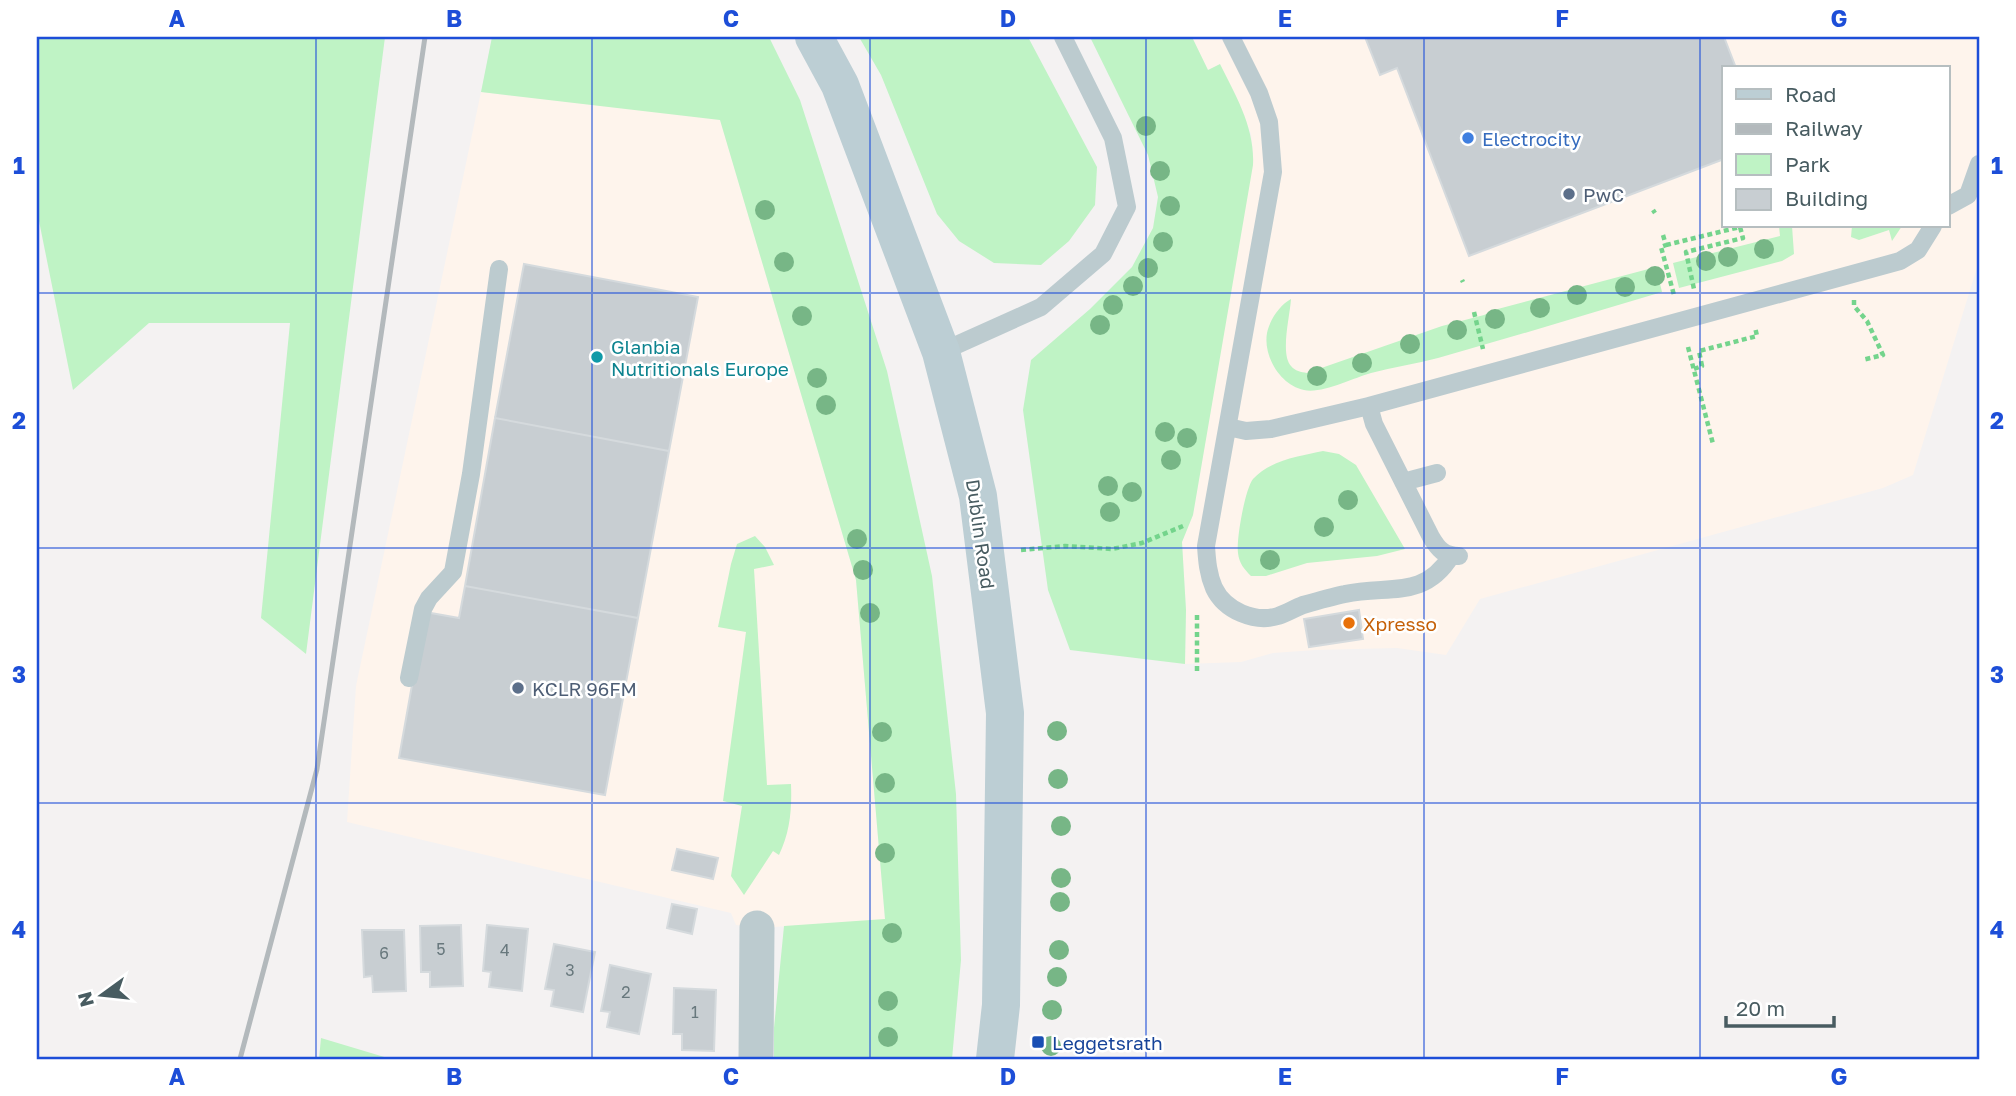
<svg xmlns="http://www.w3.org/2000/svg" width="2016" height="1096" viewBox="0 0 2016 1096" font-family="'Golos Text',sans-serif">
	<rect width="100%" height="100%" fill="#f4f2f2"/>
	<path fill="#fef4ec" fill-rule="evenodd" d="M1192,37H1979V261L1913,475L1883,488L1480,599L1446,655L1397,648L1315,650L1273,653L1241,662L1185,664L1186,610L1182,542L1193,515L1253,155L1251,134L1236,96L1220,65L1208,70ZM1724,68H1948V226H1724Z
		M481,92L720,119L856,580L885,920L757,928L736,925L731,913L347,822L356,686Z"/>
	<path fill="#bff3c5" d="M37,37H385L306,654L261,618L290,323H149L73,390L37,211Z
		M492,37H769L800,100L887,371L932,576L956,794L961,960L952,1059H774V1028L784,926L885,919L856,580L720,120L481,92Z
		M859,37H1028L1097,167L1095,205L1069,241L1041,265L994,263L959,241L937,214L881,75Z
		M1090,37H1192L1208,70L1220,64C1236,96 1255,128 1253,165L1193,515L1182,542L1186,610L1185,664L1070,650L1048,590L1023,410L1031,360L1090,309L1132,267L1153,228L1158,197L1148,155Z
		M1779,226H1792L1794,254L1782,261L1679,288L1673,263L1780,236Z
		M1852,226H1902L1892,241L1889,230L1859,240L1851,237Z
		M1656,267L1662,292C1588,314 1513,337 1438,358C1416,364 1393,367 1371,373C1353,378 1322,394 1304,390C1280,385 1263,356 1267,333C1270,319 1280,305 1291,299C1290,316 1280,354 1291,366C1295,371 1301,372 1307,373L1442,326L1484,315L1494,310Z
		M1323,451L1339,454L1356,465L1405,549L1377,556L1307,563L1266,576H1251C1244,569 1239,563 1238,553C1236,540 1245,489 1253,479C1270,460 1300,456 1323,451Z
		M755,536L765,547L774,565L754,569L767,785L791,784C792,810 790,832 779,855L773,851L744,895L731,876L742,806L723,801L746,632L718,627L731,564L737,544Z
		M321,1038L391,1059H319Z"/>
	<path fill="#c8ced2" stroke="#d5dadd" stroke-width="2" d="M1365,37H1724L1736,68H1724V159L1469,256L1397,68L1380,75Z
		M524,264L698,297L669,451L495,418Z
		M495,418L669,451L638,618L465,586Z
		M465,586L638,618L605,795L399,758L425,612L459,618Z
		M1359,610L1363,639L1309,647L1304,619Z
		M677,849L718,858L713,879L672,870Z
		M672,904L697,909L692,934L667,928Z
		M461,925L463,986L430,987V972H421L420,926Z
		M487,925L528,929L522,991L489,987L491,972L483,971Z
		M362,930H404L406,991L373,992L372,976L364,977Z
		M554,944L595,952L583,1012L551,1006L554,990L545,989Z
		M610,965L651,974L639,1034L607,1027L610,1012L601,1011Z
		M674,988L716,990L714,1051L682,1050V1034H673Z"/>
	<g fill="none" stroke-linecap="round" stroke-linejoin="round">
		<path stroke="#74d48c" stroke-width="4.5" stroke-dasharray="5 3.5" stroke-linecap="butt" d="M1653,210L1655,213
			M1663,235L1666,245L1661,247L1674,295
			M1666,245L1740,227L1743,238L1686,252L1694,289
			M1462,280L1463,282
			M1854,300V306L1867,321L1883,355L1862,360
			M1474,312L1483,349
			M1688,347L1713,444
			M1694,369L1702,366L1699,351L1757,336L1755,327
			M1021,550L1065,546L1112,549L1142,543L1183,526
			M1197,671V614"/>
		<path stroke="#bccbcf" stroke-width="18" d="M1231,37L1259,93L1269,122L1273,172L1206,546C1207,561 1208,574 1214,588C1225,611 1255,623 1278,616C1287,613 1295,608 1303,605C1317,601 1331,597 1345,594C1387,584 1423,601 1451,556
			M1948,206L1968,195L1979,164
			M941,352L1041,307L1103,254L1127,207L1113,138L1063,37
			M1369,406L1374,424L1431,537C1438,549 1444,556 1459,556
			M1228,427L1246,431L1271,429L1369,406L1900,261L1918,250L1933,226
			M1403,482L1437,473
			M409,678L423,609L429,598L453,572L471,474L499,269"/>
		<path stroke="#bccbcf" stroke-width="35" d="M756,1059L757,928"/>
		<path stroke="#bcced4" stroke-width="38" d="M814,37L840,85L941,352L978,496L1005,713L1001,1005L995,1059"/>
		<path stroke="#b3b9bc" stroke-width="5" d="M240,1059L317,769L425,37"/>
	</g>
	<g fill="#77b686">
		<circle cx="1146" cy="126" r="10"/>
		<circle cx="1160" cy="171" r="10"/>
		<circle cx="1170" cy="206" r="10"/>
		<circle cx="765" cy="210" r="10"/>
		<circle cx="1163" cy="242" r="10"/>
		<circle cx="1764" cy="249" r="10"/>
		<circle cx="1728" cy="257" r="10"/>
		<circle cx="1706" cy="261" r="10"/>
		<circle cx="784" cy="262" r="10"/>
		<circle cx="1148" cy="268" r="10"/>
		<circle cx="1655" cy="276" r="10"/>
		<circle cx="1133" cy="286" r="10"/>
		<circle cx="1625" cy="287" r="10"/>
		<circle cx="1577" cy="295" r="10"/>
		<circle cx="1113" cy="305" r="10"/>
		<circle cx="1540" cy="308" r="10"/>
		<circle cx="802" cy="316" r="10"/>
		<circle cx="1495" cy="319" r="10"/>
		<circle cx="1100" cy="325" r="10"/>
		<circle cx="1457" cy="330" r="10"/>
		<circle cx="1410" cy="344" r="10"/>
		<circle cx="1362" cy="363" r="10"/>
		<circle cx="1317" cy="376" r="10"/>
		<circle cx="817" cy="378" r="10"/>
		<circle cx="826" cy="405" r="10"/>
		<circle cx="1165" cy="432" r="10"/>
		<circle cx="1187" cy="438" r="10"/>
		<circle cx="1171" cy="460" r="10"/>
		<circle cx="1108" cy="486" r="10"/>
		<circle cx="1132" cy="492" r="10"/>
		<circle cx="1348" cy="500" r="10"/>
		<circle cx="1110" cy="512" r="10"/>
		<circle cx="1324" cy="527" r="10"/>
		<circle cx="857" cy="539" r="10"/>
		<circle cx="1270" cy="560" r="10"/>
		<circle cx="863" cy="570" r="10"/>
		<circle cx="870" cy="613" r="10"/>
		<circle cx="1057" cy="731" r="10"/>
		<circle cx="882" cy="732" r="10"/>
		<circle cx="1058" cy="779" r="10"/>
		<circle cx="885" cy="783" r="10"/>
		<circle cx="1061" cy="826" r="10"/>
		<circle cx="885" cy="853" r="10"/>
		<circle cx="1061" cy="878" r="10"/>
		<circle cx="1060" cy="902" r="10"/>
		<circle cx="892" cy="933" r="10"/>
		<circle cx="1059" cy="950" r="10"/>
		<circle cx="1057" cy="977" r="10"/>
		<circle cx="888" cy="1001" r="10"/>
		<circle cx="1052" cy="1010" r="10"/>
		<circle cx="888" cy="1037" r="10"/>
		<circle cx="1051" cy="1046" r="10"/>
	</g>
	<path fill="none" stroke="#1d4ed8" stroke-width="2" stroke-opacity="0.55" d="M316,37V1059M592,37V1059M870,37V1059M1146,37V1059M1424,37V1059M1700,37V1059M37,293H1979M37,548H1979M37,803H1979"/>
	<circle fill="#3f7fe0" stroke="#fff" stroke-width="2.5" cx="1468" cy="138" r="7"/>
	<g fill="#5c6f8a" stroke="#fff" stroke-width="2.5">
		<circle cx="1569" cy="194" r="7"/>
		<circle cx="518" cy="688" r="7"/>
	</g>
	<circle fill="#0f9aa8" stroke="#fff" stroke-width="2.5" cx="597" cy="357" r="7"/>
	<circle fill="#e8710a" stroke="#fff" stroke-width="2.5" cx="1349" cy="623" r="7"/>
	<rect fill="#1a4fb4" stroke="#fff" stroke-width="2.5" x="1031" y="1035" width="14" height="14" rx="3.5"/>
	<g text-anchor="middle" dominant-baseline="central" stroke-width="5" stroke-linejoin="round" paint-order="stroke">
		<g font-size="16" fill="#68787d">
			<text x="441" y="949">5</text>
			<text x="505" y="950">4</text>
			<text x="384" y="953">6</text>
			<text x="570" y="970">3</text>
			<text x="626" y="992">2</text>
			<text x="695" y="1012">1</text>
		</g>
		<g font-size="19" fill="#366cbe" stroke="#fff" text-anchor="start">
			<text x="1482" y="138">Electrocity</text>
		</g>
		<g font-size="19" fill="#4e5e75" stroke="#fff" text-anchor="start">
			<text x="1583" y="194">PwC</text>
			<text x="532" y="688">KCLR 96FM</text>
		</g>
		<g font-size="19" fill="#0d838f" stroke="#fff" text-anchor="start">
			<text x="611" y="346">Glanbia<tspan x="611" dy="22">Nutritionals Europe</tspan></text>
		</g>
		<g font-size="19" fill="#485c61" stroke="#fff">
			<text transform="translate(981 534) rotate(82)">Dublin Road</text>
		</g>
		<g font-size="19" fill="#c56008" stroke="#fff" text-anchor="start">
			<text x="1363" y="623">Xpresso</text>
		</g>
		<g font-size="19" fill="#164399" stroke="#fff" text-anchor="start">
			<text x="1052" y="1042">Leggetsrath</text>
		</g>
	</g>
	<rect width="2016" height="1096" fill="none" stroke="#ffffff" stroke-width="77"/>
	<rect x="1722" y="66" width="228" height="161" fill="#ffffff" stroke="#b6bec0" stroke-width="2"/>
	<rect x="1736" y="89" width="35" height="10" fill="#bcced4" stroke="#b6bec0" stroke-width="2"/>
	<text x="1785" y="102" font-size="21" fill="#485c61">Road</text>
	<rect x="1736" y="124" width="35" height="10" fill="#b3b9bc" stroke="#b6bec0" stroke-width="2"/>
	<text x="1785" y="136" font-size="21" fill="#485c61">Railway</text>
	<rect x="1736" y="154" width="35" height="21" fill="#bff3c5" stroke="#b6bec0" stroke-width="2"/>
	<text x="1785" y="172" font-size="21" fill="#485c61">Park</text>
	<rect x="1736" y="189" width="35" height="21" fill="#c8ced2" stroke="#b6bec0" stroke-width="2"/>
	<text x="1785" y="206" font-size="21" fill="#485c61">Building</text>
	<g transform="translate(102 995) rotate(255)" stroke="#ffffff" stroke-width="5" paint-order="stroke">
	<path d="M0-5L12 26L0 18L-12 26Z" fill="#485c61"/>
	<text y="-10" font-size="19" font-weight="bold" text-anchor="middle" fill="#485c61">N</text>
	</g>
	<path d="M1726 1016v10h108v-10" fill="none" stroke="#485c61" stroke-width="3.5"/>
	<text x="1736" y="1016" font-size="21" fill="#485c61" stroke="#ffffff" stroke-width="5" paint-order="stroke">20 m</text>
	<rect x="38" y="38" width="1940" height="1020" fill="none" stroke="#1d4ed8" stroke-width="2.5"/>
	<g font-size="23" text-anchor="middle" font-weight="bold" fill="#1d4ed8">
		<text x="177" y="27">A</text>
		<text x="454" y="27">B</text>
		<text x="731" y="27">C</text>
		<text x="1008" y="27">D</text>
		<text x="1285" y="27">E</text>
		<text x="1562" y="27">F</text>
		<text x="1839" y="27">G</text>
		<text x="19" y="174">1</text>
		<text x="1997" y="174">1</text>
		<text x="19" y="429">2</text>
		<text x="1997" y="429">2</text>
		<text x="19" y="683">3</text>
		<text x="1997" y="683">3</text>
		<text x="19" y="938">4</text>
		<text x="1997" y="938">4</text>
		<text x="177" y="1085">A</text>
		<text x="454" y="1085">B</text>
		<text x="731" y="1085">C</text>
		<text x="1008" y="1085">D</text>
		<text x="1285" y="1085">E</text>
		<text x="1562" y="1085">F</text>
		<text x="1839" y="1085">G</text>
	</g>
</svg>
